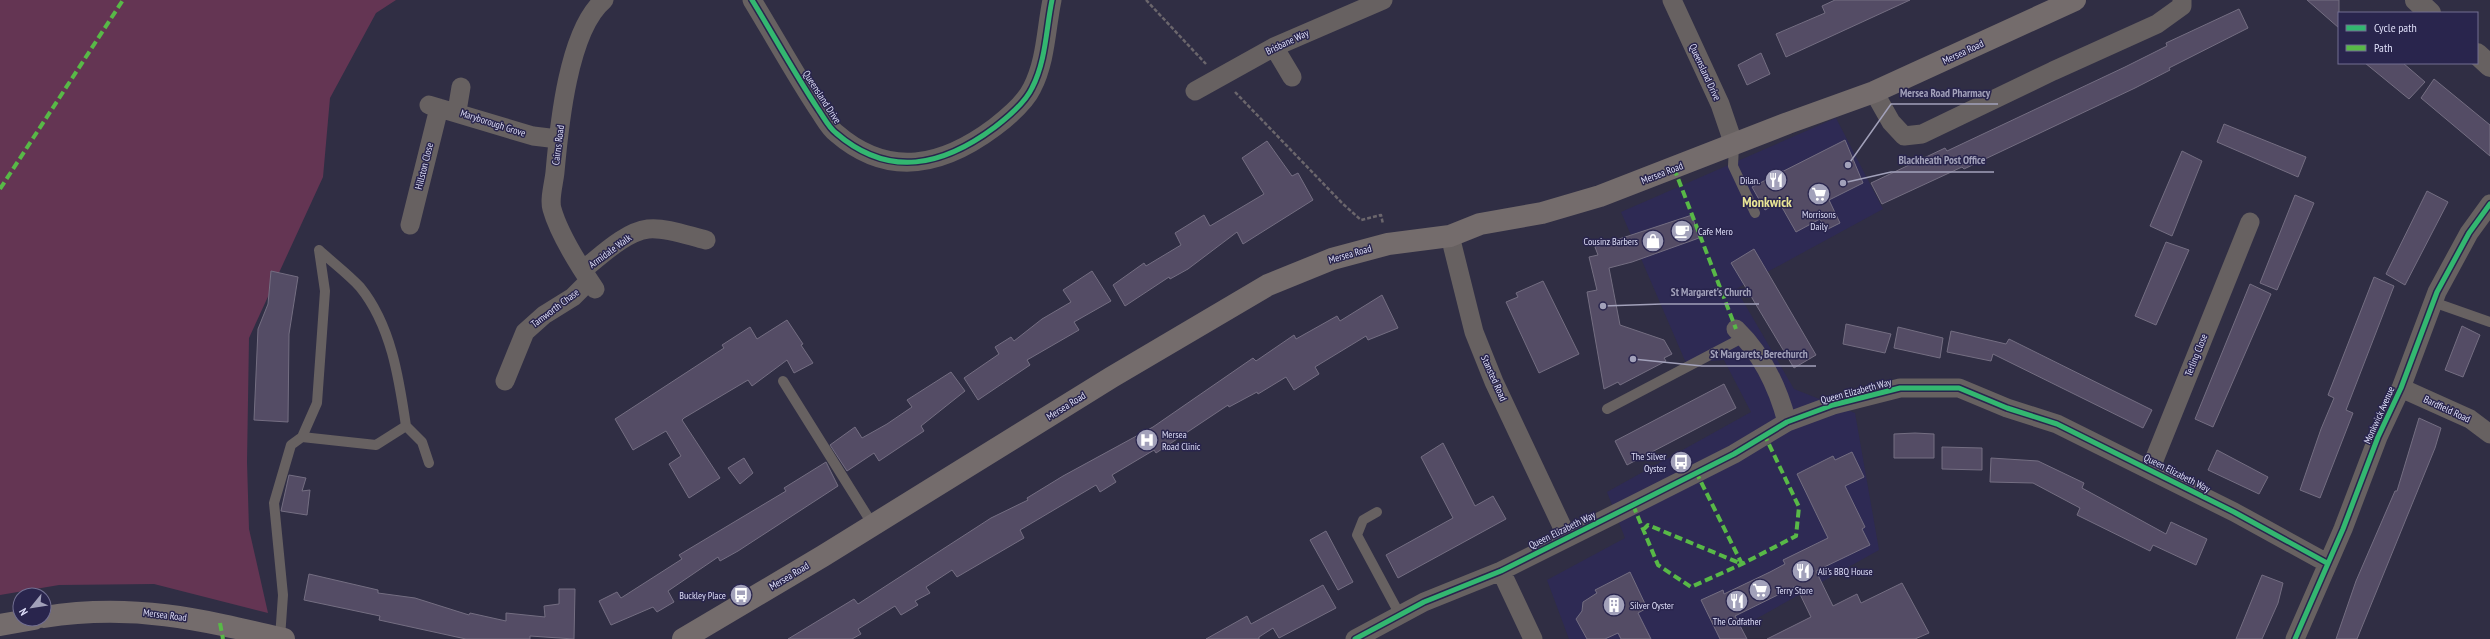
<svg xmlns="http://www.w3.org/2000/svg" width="2490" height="639" viewBox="0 0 2490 639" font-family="'PT Sans Narrow',sans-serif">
	<rect width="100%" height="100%" fill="#302e44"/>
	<path fill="#2e2a54" d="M1836,118L1883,209L1736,289L1794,389L1855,413L1879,550L1720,639H1569L1547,580L1625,538L1607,492L1751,412L1724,360L1686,363L1621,212Z"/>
	<path fill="#643553" d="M0,0H396L376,13L330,98L323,177L249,338L247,462L249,529L268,613L154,584L59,585L0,595Z"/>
	<path fill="#544c65" stroke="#746e82" d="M1835,0H1910L1786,57L1776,34L1825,13L1822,6Z
		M2307,0H2339V28Z
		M2239,9L2248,28L2169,68L2170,70L2135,88L1964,169L1962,167L1882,204L1871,183L1945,148L1947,151L2125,67L2167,46L2166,43Z
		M1761,53L1770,74L1747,85L1738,65Z
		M2365,63H2403L2425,82L2409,99Z
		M2434,79L2490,125V156L2421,98Z
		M2224,124L2306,157L2298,177L2217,142Z
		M1845,140L1863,183L1829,200L1840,223L1826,230L1820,219L1796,232L1779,202L1765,210L1752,187Z
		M1267,141L1292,176L1298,173L1313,200L1243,244L1237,232L1188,269L1170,279L1169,277L1125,306L1113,285L1144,263L1146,266L1181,245L1175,233L1204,215L1210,226L1264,194L1242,158Z
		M2182,151L2202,161L2172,236L2150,226Z
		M2427,191L2448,202L2405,285L2386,274Z
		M2295,195L2314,203L2277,290L2260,283Z
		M1692,215L1699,238L1632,262L1609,268L1620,325L1664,340L1672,354L1664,358L1666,361L1620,385L1618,382L1604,389L1587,292L1597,290L1589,257L1598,255L1595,247Z
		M2166,242L2189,250L2156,325L2135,316Z
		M1754,249L1816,355L1794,368L1731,263Z
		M271,271L298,277L289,334L288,422L254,420L258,329L268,304Z
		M1092,271L1111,301L1074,322L1079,330L1027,360L1030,365L978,400L964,378L999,354L995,347L1011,337L1014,341L1042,319L1071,302L1063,290Z
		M2374,277L2394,286L2346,410L2353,413L2320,498L2300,490L2321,429L2334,398L2328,395Z
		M1543,281L1579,354L1539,373L1506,302L1518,297L1516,293Z
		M2250,284L2271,294L2213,427L2195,419Z
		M1382,295L1398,328L1368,340L1366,336L1315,367L1319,374L1294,390L1286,377L1258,394L1257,392L1229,407L1228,405L1156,453L1154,450L1112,475L1116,482L1100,492L1096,485L1020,530L1024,538L957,577L952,570L926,587L930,593L915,601L918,605L901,615L895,606L858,629L861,634L852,639H788L854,599L858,604L991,518L1028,500L1027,498L1063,476L1153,427L1253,358L1256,361L1294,335L1296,339L1337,316L1340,321Z
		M787,320L803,344L801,345L813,363L794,373L787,360L752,386L748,380L684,418L682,420L720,478L689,498L669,464L681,456L666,431L633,450L615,419L724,348L722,345L750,327L757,339Z
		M1846,324L1891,334L1885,353L1843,344Z
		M2462,326L2480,335L2463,377L2445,370Z
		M1898,327L1943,338L1940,358L1894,348Z
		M1951,331L2006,344L2009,339L2152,410L2143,428L1993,354L1991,361L1947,352Z
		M951,372L965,391L921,426L924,431L879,461L874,453L847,471L830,445L855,427L862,438L887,424L912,407L907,400Z
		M1724,384L1736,408L1627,465L1615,441Z
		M2419,418L2441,428L2435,448L2357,639H2336L2356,581L2395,491H2397Z
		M1915,433L1934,434V458H1894V434Z
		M1443,443L1475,506L1493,496L1506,519L1398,578L1386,555L1453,518L1421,457Z
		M1942,447L1982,448V470L1942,469Z
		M2217,450L2268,477L2259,494L2208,470Z
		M1852,452L1864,477L1845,486L1865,527L1862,529L1870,545L1816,571L1833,606L1857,594L1861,603L1902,583L1929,633L1915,639H1767L1811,617L1796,586L1735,616L1747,639H1720L1701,600L1723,590L1724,594L1770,572L1785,564L1783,560L1828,538L1797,474L1833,456L1835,460Z
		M744,458L753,473L740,484L728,468Z
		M1991,458L2038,461L2084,483L2082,488L2166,534L2171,522L2207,539L2196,565L2153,545L2150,551L2077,515L2080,508L2033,483L1990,482Z
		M826,462L838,486L738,551L720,561L718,557L668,591L674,602L657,612L653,607L611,625L599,601L617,592L621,598L682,559L679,555L786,491L784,488Z
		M289,475L306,478L302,491L310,490L307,515L281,511Z
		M1326,531L1353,582L1338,590L1310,540Z
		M1630,572L1647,608L1638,613L1651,639H1621L1618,633L1605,639H1587L1576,619L1582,611L1583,602L1597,593L1595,590Z
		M309,574L378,590V593L415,598L469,615L470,613L506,621V613L545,617L544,606L559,604V589H575L574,639L530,636V639H466L379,620L380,616L304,600Z
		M2262,575L2283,583L2278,603L2262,639H2236Z
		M1323,585L1336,608L1279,638L1273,628L1259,637V639H1206L1247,616L1251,624Z"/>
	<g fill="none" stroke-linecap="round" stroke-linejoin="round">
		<path stroke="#6b666c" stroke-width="2.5" stroke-dasharray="4 2" stroke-linecap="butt" d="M1146,0L1206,64
			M1235,92L1343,204L1361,220L1381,215L1383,224"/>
		<path stroke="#676161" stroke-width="10" d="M1734,145L1733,166L1755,213
			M2433,302L2490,322
			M783,381L873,525
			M1607,409L1744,337
			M406,426L422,442L429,463
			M1377,512L1363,520L1357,535L1400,615
			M280,638L283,595L274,503L291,445L302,437L317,403L325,291L319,250C332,262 348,274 360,287C391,325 399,378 406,426L376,445L302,437"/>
		<path stroke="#676161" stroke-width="19" d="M752,0C774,36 795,74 818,109C823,116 829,128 836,133C889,179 943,166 995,127C1008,117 1025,103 1032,88C1046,61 1046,29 1052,0
			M1672,0L1720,104L1734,145
			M1274,47L1292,77
			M1195,91L1274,47L1383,0
			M1874,92L1891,122L1904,136L1922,134L2053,71L2157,24L2182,6V0
			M429,105L533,136L558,139
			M457,111L461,87
			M410,225L439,108
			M1450,236L1474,332L1494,382L1567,537
			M584,269C602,255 625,232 648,229C666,227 689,236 706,240
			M595,289C580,267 559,234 552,209C549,199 554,183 555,172C559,127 568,30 604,0
			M1736,329C1762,354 1778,388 1787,422
			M505,381L525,332L544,315L573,297L589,281
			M2401,388L2470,419L2490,434
			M2150,470L2250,222
			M1501,571L1533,639
			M1355,639L1424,602L1501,571L1633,505L1734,454L1787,422L1833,405L1900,388H1959L2007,408L2057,424L2234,512L2327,563
			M2295,639L2343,529L2378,437L2401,388L2437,292L2469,233L2490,204"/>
		<path stroke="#676161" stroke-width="22" d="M2416,0L2430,13
			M2477,54L2490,66"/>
		<path stroke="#746c6c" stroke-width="22" d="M44,617C132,603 200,619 284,639
			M0,625L34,619
			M683,639L823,556L1112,377L1268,285L1332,259L1388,244L1450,236L1480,224L1542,213L1600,196L1788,123L1874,92L2075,0"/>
		<path stroke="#58b947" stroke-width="4" stroke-dasharray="8 4" stroke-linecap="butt" d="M1674,168L1736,329
			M0,189L123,0
			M1633,505L1658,565L1691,587L1742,564L1796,536L1799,507L1765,436
			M1643,530L1648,525L1742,564L1696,472
			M220,623L223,639"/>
		<g stroke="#29254d" stroke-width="8">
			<path id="cycleway" d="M752,0C774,36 795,74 818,109C823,116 829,128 836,133C889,179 943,166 995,127C1008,117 1025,103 1032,88C1046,61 1046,29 1052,0
				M1355,639L1424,602L1501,571L1633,505L1734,454L1787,422L1833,405L1900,388H1959L2007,408L2057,424L2234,512L2327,563
				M2295,639L2343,529L2378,437L2401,388L2437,292L2469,233L2490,204"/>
		</g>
		<use href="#cycleway" stroke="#33b770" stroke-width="5"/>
	</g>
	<defs>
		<g id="restaurant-disc" transform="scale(1.15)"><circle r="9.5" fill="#a2a1ba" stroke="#29254d"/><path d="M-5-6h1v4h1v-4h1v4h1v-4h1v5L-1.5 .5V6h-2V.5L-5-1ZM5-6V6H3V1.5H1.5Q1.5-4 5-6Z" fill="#fff"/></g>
		<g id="supermarket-disc" transform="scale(1.15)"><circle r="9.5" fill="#a2a1ba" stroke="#29254d"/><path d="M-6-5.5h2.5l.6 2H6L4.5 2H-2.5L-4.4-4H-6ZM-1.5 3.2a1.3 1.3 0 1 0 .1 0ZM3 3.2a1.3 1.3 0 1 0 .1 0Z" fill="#fff"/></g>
		<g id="cafe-disc" transform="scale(1.15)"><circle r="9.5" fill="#a2a1ba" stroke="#29254d"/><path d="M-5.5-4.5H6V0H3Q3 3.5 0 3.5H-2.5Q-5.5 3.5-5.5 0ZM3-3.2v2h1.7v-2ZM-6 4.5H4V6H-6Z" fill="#fff"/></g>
		<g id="shop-disc" transform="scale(1.15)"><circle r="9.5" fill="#a2a1ba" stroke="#29254d"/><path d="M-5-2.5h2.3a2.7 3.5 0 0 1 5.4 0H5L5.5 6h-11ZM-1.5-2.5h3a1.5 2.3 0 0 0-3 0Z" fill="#fff"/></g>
		<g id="hospital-disc" transform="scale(1.15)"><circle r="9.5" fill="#a2a1ba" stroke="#29254d"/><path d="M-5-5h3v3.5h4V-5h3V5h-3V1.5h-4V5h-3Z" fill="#fff"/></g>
		<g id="bus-disc" transform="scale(1.15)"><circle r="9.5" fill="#a2a1ba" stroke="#29254d"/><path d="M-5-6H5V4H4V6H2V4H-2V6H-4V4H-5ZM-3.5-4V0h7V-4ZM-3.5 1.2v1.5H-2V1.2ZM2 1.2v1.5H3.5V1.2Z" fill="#fff"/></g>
		<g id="building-disc" transform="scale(1.15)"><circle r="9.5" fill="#a2a1ba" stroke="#29254d"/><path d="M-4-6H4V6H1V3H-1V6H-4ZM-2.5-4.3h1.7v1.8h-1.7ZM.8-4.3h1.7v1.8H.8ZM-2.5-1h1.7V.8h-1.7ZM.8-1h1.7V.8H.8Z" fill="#fff"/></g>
	</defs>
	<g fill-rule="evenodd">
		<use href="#restaurant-disc" x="1776" y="180"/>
		<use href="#supermarket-disc" x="1819" y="194"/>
		<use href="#cafe-disc" x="1682" y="231"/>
		<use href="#shop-disc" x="1653" y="241"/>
		<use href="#hospital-disc" x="1147" y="440"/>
		<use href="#bus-disc" x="1681" y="462"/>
		<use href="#restaurant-disc" x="1803" y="571"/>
		<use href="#supermarket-disc" x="1760" y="590"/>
		<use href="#bus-disc" x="741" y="595"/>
		<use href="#restaurant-disc" x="1737" y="601"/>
		<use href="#building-disc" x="1614" y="605"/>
	</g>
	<g text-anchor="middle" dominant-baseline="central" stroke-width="3" stroke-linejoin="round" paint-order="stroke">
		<g font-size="10" fill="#dfdff9" stroke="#29254d">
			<text transform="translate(1287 42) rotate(-25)">Brisbane Way</text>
			<text transform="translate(1963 52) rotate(-25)">Mersea Road</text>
			<text transform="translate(1705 72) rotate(65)">Queensland Drive</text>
			<text transform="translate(822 97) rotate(57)">Queensland Drive</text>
			<text transform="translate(493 123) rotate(18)">Maryborough Grove</text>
			<text transform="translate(558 145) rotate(-83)">Cairns Road</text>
			<text transform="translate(424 166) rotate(-76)">Hillston Close</text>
			<text transform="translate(1662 173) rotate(-21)">Mersea Road</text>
			<text transform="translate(610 251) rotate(-36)">Armidale Walk</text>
			<text transform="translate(1350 254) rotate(-16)">Mersea Road</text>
			<text transform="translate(555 308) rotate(-37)">Tamworth Chase</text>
			<text transform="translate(2196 355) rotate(-68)">Terling Close</text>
			<text transform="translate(1494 378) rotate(66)">Stansted Road</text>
			<text transform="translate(1856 391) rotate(-15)">Queen Elizabeth Way</text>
			<text transform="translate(1066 406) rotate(-32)">Mersea Road</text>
			<text transform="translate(2447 409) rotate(25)">Bardfield Road</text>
			<text transform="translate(2379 415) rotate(-66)">Monkwick Avenue</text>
			<text transform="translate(2177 473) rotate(27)">Queen Elizabeth Way</text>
			<text transform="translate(1562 530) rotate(-26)">Queen Elizabeth Way</text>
			<text transform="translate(789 576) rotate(-31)">Mersea Road</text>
			<text transform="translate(165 615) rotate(7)">Mersea Road</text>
		</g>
		<g font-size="10" fill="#dfdff9" stroke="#29254d" text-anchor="start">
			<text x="1760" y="180" text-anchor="end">Dilan.</text>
			<text x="1819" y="214" text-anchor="middle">Morrisons<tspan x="1819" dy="12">Daily</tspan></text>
			<text x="1698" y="231">Cafe Mero</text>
			<text x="1638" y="241" text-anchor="end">Cousinz Barbers</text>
			<text x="1162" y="434">Mersea<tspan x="1162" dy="12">Road Clinic</tspan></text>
			<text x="1666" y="456" text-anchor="end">The Silver<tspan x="1666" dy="12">Oyster</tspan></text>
			<text x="1818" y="571">Ali's BBQ House</text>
			<text x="1776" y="590">Terry Store</text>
			<text x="726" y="595" text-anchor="end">Buckley Place</text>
			<text x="1630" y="605">Silver Oyster</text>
			<text x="1737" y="621" text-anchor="middle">The Codfather</text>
		</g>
		<g font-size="14" font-weight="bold" fill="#e8e495" stroke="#29254d">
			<text x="1767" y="202">Monkwick</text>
		</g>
	</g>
	<path fill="none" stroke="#a2a1ba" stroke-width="1.5" d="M1848 165L1891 104H1998M1843 183L1891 172H1994M1603 306L1662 304H1759M1633 359L1702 366H1816"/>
	<g fill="#a2a1ba" stroke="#29254d" stroke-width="1.5">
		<circle cx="1848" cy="165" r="4"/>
		<circle cx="1843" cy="183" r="4"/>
		<circle cx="1603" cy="306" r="4"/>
		<circle cx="1633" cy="359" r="4"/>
	</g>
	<g font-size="11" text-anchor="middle" font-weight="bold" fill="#a2a1ba" stroke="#29254d" stroke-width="3" stroke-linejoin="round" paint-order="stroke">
		<text x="1945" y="97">Mersea Road Pharmacy</text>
		<text x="1942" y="164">Blackheath Post Office</text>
		<text x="1711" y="296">St Margaret's Church</text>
		<text x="1759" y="358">St Margarets, Berechurch</text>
	</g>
	<rect x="2338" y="12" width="140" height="52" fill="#29254d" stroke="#726f92"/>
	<rect x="2346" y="25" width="20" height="6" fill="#33b770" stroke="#726f92"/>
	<text x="2374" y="32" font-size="12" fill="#dfdff9">Cycle path</text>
	<rect x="2346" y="45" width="20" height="6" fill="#58b947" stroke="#726f92"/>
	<text x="2374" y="52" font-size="12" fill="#dfdff9">Path</text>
	<g transform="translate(32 607) rotate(240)"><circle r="19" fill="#29254d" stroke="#726f92"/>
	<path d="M0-3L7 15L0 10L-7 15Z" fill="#a2a1ba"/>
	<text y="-6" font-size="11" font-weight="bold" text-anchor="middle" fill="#dfdff9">N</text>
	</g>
</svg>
